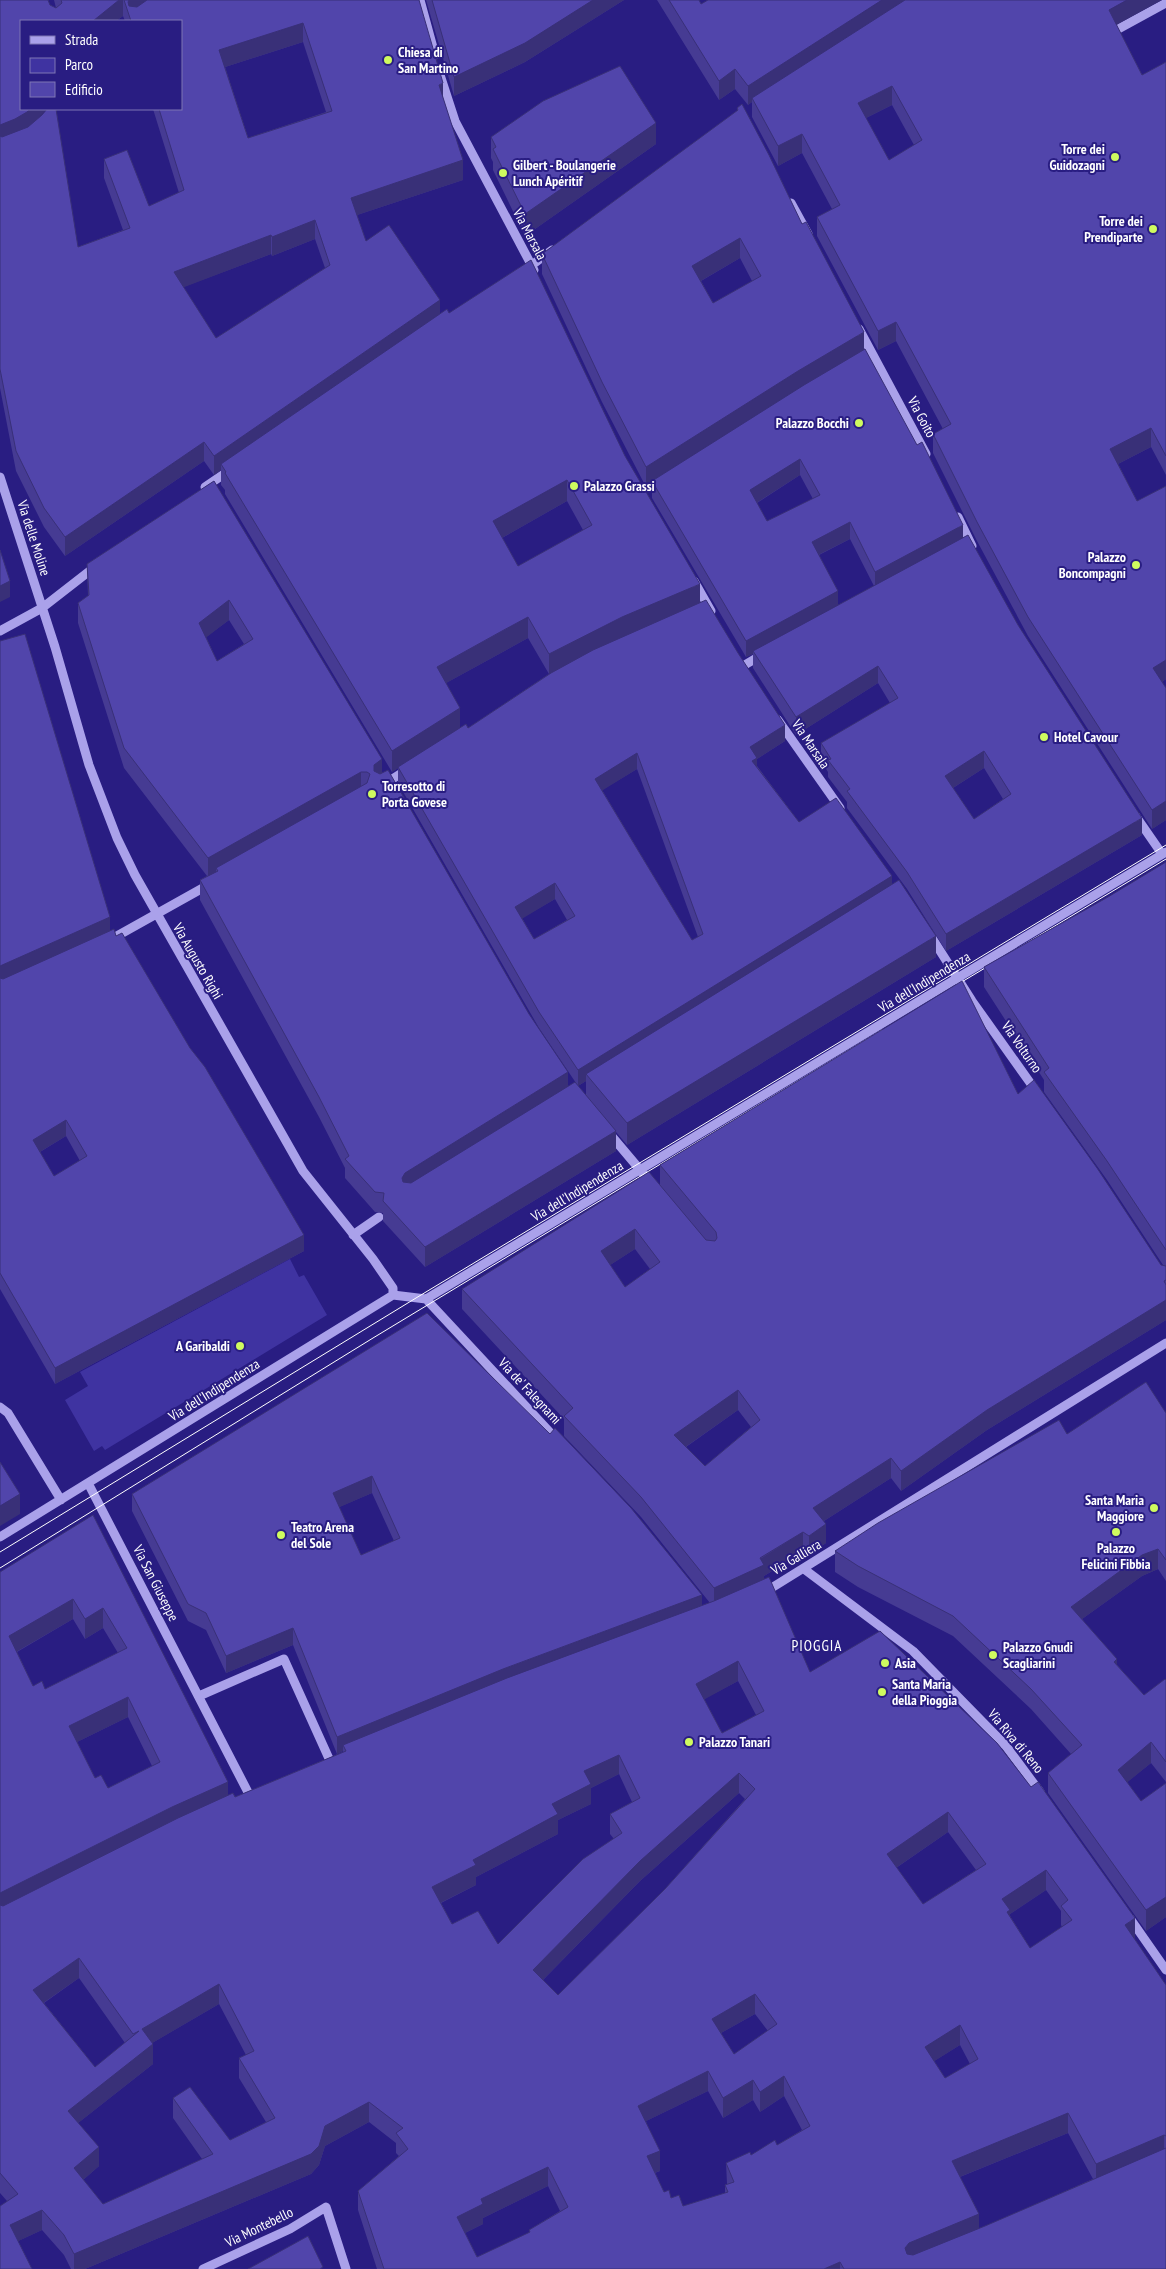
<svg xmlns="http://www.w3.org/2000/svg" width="1166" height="2269" viewBox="0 0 1166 2269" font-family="'PT Sans Narrow',sans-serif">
	<rect width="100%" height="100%" fill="#291d82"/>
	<path fill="#3f33a1" d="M290,1259L299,1277L304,1275L327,1315L105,1450L102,1446L94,1451L65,1400L88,1386L80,1372Z"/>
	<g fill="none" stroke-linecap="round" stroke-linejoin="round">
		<path stroke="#aaa1ea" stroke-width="9" d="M420,0L435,55
			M1120,28L1166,3
			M440,75L455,121L534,270
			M791,203L808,234
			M528,268L552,250
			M859,329L926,454
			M0,477L55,647L89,765L117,838L135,875L303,1171L373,1259L393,1288V1295
			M205,487L230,470
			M958,517L972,546
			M694,581L711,611
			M0,631L42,608L96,566
			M743,666L763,654
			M778,720L840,808
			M383,785L408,769
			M1135,815L1162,854
			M930,935L972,1001L1036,1091
			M108,941L210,884
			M609,1133L652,1184
			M353,1235L379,1217
			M426,1299L558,1441
			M0,1407L8,1413L61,1500
			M88,1483L251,1798
			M0,1537L393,1295L426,1299L1166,852
			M804,1569L913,1651L1006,1746L1040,1792
			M765,1592L1166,1343
			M199,1696L284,1659L331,1763
			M1129,1917L1166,1970
			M203,2269L290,2229L326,2207L346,2269"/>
		<path stroke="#fff" stroke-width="1" d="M1010,953L1166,859
			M950,989L995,962
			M0,1552L416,1298L1166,845
			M0,1568L373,1338L882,1030"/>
	</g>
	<path fill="#463b93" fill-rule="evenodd" d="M0,0L50,5L56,8L54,0H419L463,180L357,215L366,241L440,314L449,313L625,456L700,603L785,741L757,759V766L799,822L892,885L936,957L627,1145L616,1132V1151L425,1267L383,1221V1213L375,1212L345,1178V1168L319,1117L200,900V880L207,876L124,768L78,623V603L88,596L87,564L214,481L382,773L568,1087L586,1095V1081L578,1086L539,1028L398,783V768L392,772L225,494V490L221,485V470L214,475L204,461L65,556L44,527L16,471L0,388ZM123,16L125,21H181V109H153L179,193L149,206L104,159V178L123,230L78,247L39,117L21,21H116ZM303,42L326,112L248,138L225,67ZM315,239L325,268L216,338L183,287L271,254L272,256ZM567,501L583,530L518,566L502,538ZM229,620L244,644L217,661L206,637ZM528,638L549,674L468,728H460L446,683ZM637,769L698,937L692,940L602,790ZM555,899L567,920L534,939L522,918Z
		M426,0H624L525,62L454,96Z
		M657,0H699L701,4L1116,25L1142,75L1166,62V475L1151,447L1118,464L1137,501L1166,486V679L1162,682L1166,688V820L1152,829L1028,636L977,541L933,453V434L943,429L896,341L878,350L817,236V217L832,209L802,153L778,166L752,117V102L748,105L735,89L719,100ZM892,105L914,145L889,160L866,118Z
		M737,108L802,224L864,350L963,538L1018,625L1142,835L946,951L907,889L847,808V802L828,777V772L821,761V743L890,703L878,683L796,735L753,668V654L746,657L652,498V483L646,487L602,402L542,274V254L737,111ZM740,258L752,281L713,303L701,281ZM800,475L813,499L767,521L757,503ZM850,539L874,586L838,605L819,555ZM984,768L1003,799L974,819L953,788Z
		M491,137L656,144L525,236L493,170V162L491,158Z
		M0,641L110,930L116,936L304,1251L55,1384L0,1289ZM66,1136L80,1161L54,1176L40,1152Z
		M1166,862V1320L987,1430L901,1491L891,1478L824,1521L826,1543L809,1555L803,1552L764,1576V1579L810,1672L1135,1938H1134L1166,1985V2269H377L358,2210V2191L399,2156L396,2153V2143L369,2122L325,2146L319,2165L311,2174L85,2269H71L64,2255L42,2230L18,2241L0,2269L7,2201L0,2193V1572L93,1515L228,1796L235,1797L343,1752V1751L337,1754L293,1645L226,1673L206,1630L188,1621L132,1511V1494L427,1313L702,1606L710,1603L641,1517L564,1436V1419L462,1309V1289L660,1185V1165L1018,1094L1161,1265H1163L1107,1180L1044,1092V1080L984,987V967L1108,897ZM635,1249L650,1269L625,1287L610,1265ZM738,1410L751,1427L705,1466L686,1447ZM372,1493L394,1541L361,1555L339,1507ZM73,1619L85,1639L103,1628L118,1653L45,1689L33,1686L17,1652ZM738,1681L756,1715L722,1733L704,1699ZM128,1717L152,1766L108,1788L95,1778L77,1742ZM619,1774L632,1802L610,1814V1834L614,1839L498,1944L452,1924L441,1903L476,1885V1877L558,1834V1820L591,1804V1788ZM739,1793L745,1799L665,1889L558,1995L543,1980L640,1881ZM948,1832L976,1870L923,1904L896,1868ZM1046,1890L1061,1911V1925L1062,1927L1030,1948L1010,1916V1914ZM79,1978L125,2043L95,2067L44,2003ZM219,2004L246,2055L239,2058V2078L266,2122L230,2140L173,2098V2118L202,2159L103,2204L83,2180L99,2166L78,2123L153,2064L152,2043ZM755,2014L768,2031L734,2054L721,2033ZM960,2045L970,2064L945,2078L934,2061ZM708,2091L723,2118L753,2100L760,2112L784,2096L802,2130L777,2145L751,2155L726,2163L727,2184L725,2185V2193L683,2206L664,2192L655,2173L660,2171L646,2121ZM1068,2133L1093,2179L979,2229L960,2177ZM548,2186L560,2211L529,2230V2233L477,2257L465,2233L483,2224V2218Z
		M1166,1413V1581L1158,1569L1142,1576L1082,1619L1117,1665L1144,1695L1166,1680V1782L1151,1763L1127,1782L1141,1801L1166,1783V1917L1146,1931L1048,1793V1773L1071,1754L1031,1709L953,1636L858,1587L835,1572V1551L1067,1434Z"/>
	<path fill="#393078" d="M119,0H123V16L116,21H93Z
		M129,0H151L130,16L128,2Z
		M593,0H624L525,62L454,96V77Z
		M882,0H911L752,98V102L748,105V86Z
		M1127,0H1162L1109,29V10Z
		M303,23V42L219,69V50Z
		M735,69V89L719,100V81Z
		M443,83V102L439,85Z
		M892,86V105L858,122V103Z
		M30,109H47L27,131L0,144V125Z
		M656,123V144L525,236V214Z
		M802,134V153L778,166V146Z
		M463,160V180L351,217V198Z
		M315,220V239L272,256V237Z
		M271,235V254L174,291V272Z
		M740,238V258L692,286V266Z
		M440,300V320L221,464V470L214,475V456Z
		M896,322V341L878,350V331Z
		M864,332V352L652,481V483L646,487V467L798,371Z
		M1151,428V447L1110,468V449Z
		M204,442V461L65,556V537Z
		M800,459V475L750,507V490Z
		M567,480V501L493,543V521Z
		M850,522V539L812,558V542Z
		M963,525V541L875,588V572Z
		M10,581V597L0,602V586Z
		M700,584V605L549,675V654L622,617Z
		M838,591V608L753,651V654L746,657V641Z
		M229,600V620L199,643V623Z
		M528,617V638L437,688V667Z
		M1166,660V679L1153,688V668Z
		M878,666V683L796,735V717Z
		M460,708V729L392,772V751Z
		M785,725V741L757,759V774L752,777L750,747Z
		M984,751V768L945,793V776Z
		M637,753V769L595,795V779Z
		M382,759V779L374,785V765Z
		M361,772V792L218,871L216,868V873L208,878V858Z
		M1166,801V820L1152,829V810Z
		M1142,818V835L946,951V934Z
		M892,876V892L586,1074V1081L578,1086V1070Z
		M555,883V899L515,923V907Z
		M110,917V933L0,982V966Z
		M936,936V957L627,1145V1123Z
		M568,1072V1092L405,1193L402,1178L405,1173Z
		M66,1120V1136L33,1156V1140Z
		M616,1131V1151L425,1267V1247Z
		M635,1229V1249L601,1271V1251Z
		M304,1235V1251L55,1384V1368Z
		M1166,1300V1320L987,1430L901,1491V1471L987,1410Z
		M738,1390V1410L674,1455V1435Z
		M891,1458V1478L813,1528V1508Z
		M372,1476V1493L333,1510V1493Z
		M20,1494V1514L0,1526V1506Z
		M826,1524V1543L809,1555V1536Z
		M803,1532V1552L764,1576V1585L714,1607V1588Z
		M1158,1549V1569L1142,1576L1071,1627V1607L1142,1555Z
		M702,1595V1612L343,1745V1751L337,1754V1737L503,1669Z
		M73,1599V1619L9,1656V1636Z
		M103,1608V1628L85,1639V1619Z
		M293,1628V1645L226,1673V1656Z
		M1117,1659V1679L1114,1662Z
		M738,1661V1681L696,1704V1684Z
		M128,1697V1717L69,1746V1726Z
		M1151,1742V1763L1118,1790V1770Z
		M619,1755V1774L591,1788V1804L558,1820V1834L476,1877V1885L432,1907V1887L552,1804L584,1771Z
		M739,1773V1793L640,1881L533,1990V1970L640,1861Z
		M228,1782V1802L0,1913V1893L172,1807Z
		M948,1812V1832L887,1874V1854Z
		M1046,1870V1890L1010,1914V1930L1002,1899Z
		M1166,1897V1917L1146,1931V1910Z
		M1135,1918V1938L1125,1944V1925Z
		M79,1958V1978L33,2010V1990Z
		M219,1984V2004L142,2049V2029Z
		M755,1994V2014L712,2038V2019Z
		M960,2025V2045L925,2067V2047Z
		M153,2044V2064L68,2131V2111Z
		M708,2071V2091L638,2125V2106Z
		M784,2076V2096L760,2112V2092Z
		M753,2080V2100L723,2118V2098Z
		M369,2102V2122L325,2146L319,2165L311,2174L85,2269H74V2254L325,2126Z
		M1068,2113V2133L952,2180V2161Z
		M1164,2135V2155L1096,2184V2164Z
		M99,2147V2166L74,2188V2168Z
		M660,2151V2171L647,2175V2156Z
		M548,2167V2186L483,2218V2224L457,2237V2217L481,2199Z
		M42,2210V2230L10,2245V2225Z
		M979,2214V2234L909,2263L905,2248L909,2243Z
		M840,2262V2269H824Z"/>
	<path fill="#5145ab" stroke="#393078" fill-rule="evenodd" d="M0,0H48L50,5L56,8L62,3L61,0H119L93,21H21V109H30L27,112L15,119L0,125Z
		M124,0H129L128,2L129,6L137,7L147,0H419L443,83L439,85L463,160L351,198L366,241L389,225L440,300L214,456L204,442L65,537L44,508L16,451L0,369V136L2,137L28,127L42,115L47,109H56L78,247L130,228L104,159L127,150L149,206L184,190L159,109H181V21H131ZM303,23L332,111L248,138L219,50ZM315,220L330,265L216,338L174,272L271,235L272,237Z
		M432,0H593L525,43L454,77Z
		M669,0H699L701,4L708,0H882L748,86L735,69L719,81Z
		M905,0H1127L1109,10L1142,75L1166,62V456L1151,428L1110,449L1137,501L1166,486V660L1153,668L1166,688V801L1152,810L1028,617L977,522L933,434L951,424L896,322L878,331L817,217L840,205L802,134L778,146L752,98ZM892,86L922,140L889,160L858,103Z
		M620,66L656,123L525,214L493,149L496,147L491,137L543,101Z
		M742,104L769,155L802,224L806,222L864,332L798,371L646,467L602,382L542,254L738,110L737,108ZM740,238L761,276L713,303L692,266Z
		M531,260L625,456L700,584L622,617L549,654L528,617L502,631L437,667L460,708L392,751L225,473L226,472L221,464L447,309L449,313ZM567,480L592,525L518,566L493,521Z
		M865,349L917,445L922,442L963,525L875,572L850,522L812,542L838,591L746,641L652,481L804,385ZM800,459L820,495L767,521L750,490Z
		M214,481L382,759L374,765V771L380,774L388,770L529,1014L568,1072L405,1173L402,1178L403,1182L411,1183L575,1082L616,1131L425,1247L383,1201L384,1193L375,1192L345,1159L349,1156L319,1097L200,880L218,871L216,868L367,783L370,774L367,772H361L208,858L124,748L78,603L89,595L87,564ZM229,600L253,639L217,661L199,623Z
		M968,535L1018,625L1142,818L946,934L907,872L847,791L850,789L828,760L831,759L821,743L898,698L878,666L796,717L753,651ZM984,751L1011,794L974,819L945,776Z
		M0,550L10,581L0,586Z
		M706,600L738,653L785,725L750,747L757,758L752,761L799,822L836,798L892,876L578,1070L539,1012L398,767L466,724L468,728L551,673L593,650ZM637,753L703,934L692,940L595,779ZM555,883L575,916L534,939L515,907Z
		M25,634L110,917L0,966V641Z
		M1166,862V1250L1107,1161L1044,1072L1049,1068L984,967L1108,897Z
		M899,880L936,936L627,1123L586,1074Z
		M114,929L116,936L122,933L190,1048L205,1067L304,1235L55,1368L0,1273V978L3,979ZM66,1120L87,1156L54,1176L33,1140Z
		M962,981L1018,1094L1034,1080L1097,1168L1161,1265L1166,1266V1280L1164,1281L1166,1285V1300L987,1410L901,1471L891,1458L813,1508L826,1524L809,1536L803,1532L760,1558L764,1565L714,1588L641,1497L564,1416L573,1408L462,1289L649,1172L706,1240L715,1241L717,1238L716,1232L660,1165ZM635,1229L660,1262L625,1287L601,1251ZM738,1390L760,1420L705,1466L674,1435Z
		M427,1313L550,1434L555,1428L631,1508L702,1595L503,1669L337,1737L293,1628L226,1656L206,1613L188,1604L132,1494ZM372,1476L400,1538L361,1555L333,1493Z
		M1146,1382L1166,1413V1560L1158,1549L1142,1555L1071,1607L1117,1659L1114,1662L1144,1695L1165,1679L1166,1680V1762L1151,1742L1118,1770L1141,1801L1166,1783V1897L1146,1910L1048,1773L1082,1745L1031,1689L953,1616L858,1566L835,1551L878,1523L1059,1420L1067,1434Z
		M0,1462L20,1494L0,1506Z
		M93,1515L228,1782L172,1807L0,1893V1572ZM73,1599L85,1619L103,1608L127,1648L45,1689L42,1681L33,1686L9,1636ZM128,1697L160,1762L108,1788L101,1775L95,1778L69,1726Z
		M769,1577L810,1672L880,1631L997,1743L1031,1787L1038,1782L1135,1918L1125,1925L1166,1985V2136L1164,2135L1096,2164L1068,2113L952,2161L979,2214L909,2243L905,2248L907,2254L913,2255L985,2226L1166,2148V2269H844L840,2262L824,2269H384L358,2191L408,2149L396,2133L403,2128L369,2102L325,2126L319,2146L311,2154L74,2254L64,2235L42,2210L10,2225L32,2269H0V2206L18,2194L0,2173V1905L3,1906L178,1818L233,1793L235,1797L346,1751L343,1745L507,1678L714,1601ZM738,1661L764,1711L722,1733L696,1684ZM619,1755L640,1798L610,1814L622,1833L583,1859L498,1944L478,1911L452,1924L432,1887L476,1865L473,1860L558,1814L552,1804L591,1784L584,1771ZM739,1773L755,1789L665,1889L558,1995L533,1970L640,1861ZM948,1812L986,1864L923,1904L887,1854ZM1046,1870L1068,1900L1061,1906L1072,1920L1030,1948L1007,1912L1010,1910L1002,1899ZM79,1958L133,2034L139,2031L95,2067L33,1990ZM219,1984L254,2051L239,2058L275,2118L230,2140L190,2087L173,2098L213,2154L103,2204L74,2168L99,2147L68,2111L153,2044L142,2029ZM755,1994L777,2024L734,2054L712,2019ZM960,2025L978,2059L945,2078L925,2047ZM708,2071L723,2098L753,2080L760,2092L784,2076L810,2126L777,2145L775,2140L751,2155L750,2152L726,2163L734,2182L725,2185L728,2192L683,2206L679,2195L671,2198L669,2190L664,2192L647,2156L660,2151L638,2106ZM548,2167L568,2207L529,2230L530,2232L477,2257L457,2217L483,2204L481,2199Z
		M308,2236L323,2267L320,2269H248Z"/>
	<g fill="#cffa5f" stroke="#291d82" stroke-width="2">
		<circle cx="388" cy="60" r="5"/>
		<circle cx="1115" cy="157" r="5"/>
		<circle cx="503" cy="173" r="5"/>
		<circle cx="1153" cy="229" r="5"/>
		<circle cx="859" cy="423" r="5"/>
		<circle cx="574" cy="486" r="5"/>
		<circle cx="1136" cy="565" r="5"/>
		<circle cx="1044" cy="737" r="5"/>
		<circle cx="372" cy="794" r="5"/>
		<circle cx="240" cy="1346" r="5"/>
		<circle cx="1154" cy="1508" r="5"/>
		<circle cx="1116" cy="1532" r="5"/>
		<circle cx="281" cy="1535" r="5"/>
		<circle cx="993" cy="1655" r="5"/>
		<circle cx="885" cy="1663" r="5"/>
		<circle cx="882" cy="1692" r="5"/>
		<circle cx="689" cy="1742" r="5"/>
	</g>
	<g text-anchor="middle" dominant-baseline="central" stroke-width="4" stroke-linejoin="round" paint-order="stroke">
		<g font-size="14" font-weight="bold" fill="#fff" stroke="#291d82" text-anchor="start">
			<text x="398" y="52">Chiesa di<tspan x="398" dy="16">San Martino</tspan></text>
			<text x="1105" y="149" text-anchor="end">Torre dei<tspan x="1105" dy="16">Guidozagni</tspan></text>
			<text x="513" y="165">Gilbert - Boulangerie<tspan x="513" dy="16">Lunch Apéritif</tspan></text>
			<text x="1143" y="221" text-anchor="end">Torre dei<tspan x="1143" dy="16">Prendiparte</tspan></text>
			<text x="849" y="423" text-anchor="end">Palazzo Bocchi</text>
			<text x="584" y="486">Palazzo Grassi</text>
			<text x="1126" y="557" text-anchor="end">Palazzo<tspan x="1126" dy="16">Boncompagni</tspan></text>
			<text x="1054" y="737">Hotel Cavour</text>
			<text x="382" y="786">Torresotto di<tspan x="382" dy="16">Porta Govese</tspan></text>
			<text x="230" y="1346" text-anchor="end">A Garibaldi</text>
			<text x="1144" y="1500" text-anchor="end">Santa Maria<tspan x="1144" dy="16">Maggiore</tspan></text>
			<text x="291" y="1527">Teatro Arena<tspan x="291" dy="16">del Sole</tspan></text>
			<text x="1116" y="1548" text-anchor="middle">Palazzo<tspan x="1116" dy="16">Felicini Fibbia</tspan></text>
			<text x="1003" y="1647">Palazzo Gnudi<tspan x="1003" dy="16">Scagliarini</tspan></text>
			<text x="895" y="1663">Asia</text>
			<text x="892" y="1684">Santa Maria<tspan x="892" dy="16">della Pioggia</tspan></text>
			<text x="699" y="1742">Palazzo Tanari</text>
		</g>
		<g font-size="14" fill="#fff" stroke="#291d82">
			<text transform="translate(530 234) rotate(62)">Via Marsala</text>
			<text transform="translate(922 417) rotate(62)">Via Goito</text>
			<text transform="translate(34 538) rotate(72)">Via delle Moline</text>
			<text transform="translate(811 744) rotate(56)">Via Marsala</text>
			<text transform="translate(198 961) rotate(60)">Via Augusto Righi</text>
			<text transform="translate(924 982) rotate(-31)">Via dell'Indipendenza</text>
			<text transform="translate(1022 1047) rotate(55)">Via Volturno</text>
			<text transform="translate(577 1191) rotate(-31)">Via dell'Indipendenza</text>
			<text transform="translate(214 1390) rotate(-32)">Via dell'Indipendenza</text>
			<text transform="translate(530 1391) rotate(47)">Via de' Falegnami</text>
			<text transform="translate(796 1557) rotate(-31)">Via Galliera</text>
			<text transform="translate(156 1583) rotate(63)">Via San Giuseppe</text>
			<text transform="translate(1016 1741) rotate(50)">Via Riva di Reno</text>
			<text transform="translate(259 2227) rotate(-26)">Via Montebello</text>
		</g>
		<g font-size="15" letter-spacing="1" fill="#fff" stroke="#291d82">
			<text x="817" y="1645">PIOGGIA</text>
		</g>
	</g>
	<rect x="20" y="20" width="162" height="90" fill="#291d82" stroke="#7f77b4"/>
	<rect x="30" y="36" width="25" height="8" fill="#aaa1ea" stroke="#7f77b4"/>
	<text x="65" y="45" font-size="15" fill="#ffffff">Strada</text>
	<rect x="30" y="58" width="25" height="15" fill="#3f33a1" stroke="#7f77b4"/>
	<text x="65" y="70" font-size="15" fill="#ffffff">Parco</text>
	<rect x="30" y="82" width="25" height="15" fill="#5145ab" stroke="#7f77b4"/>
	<text x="65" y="95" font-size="15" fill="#ffffff">Edificio</text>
</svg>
